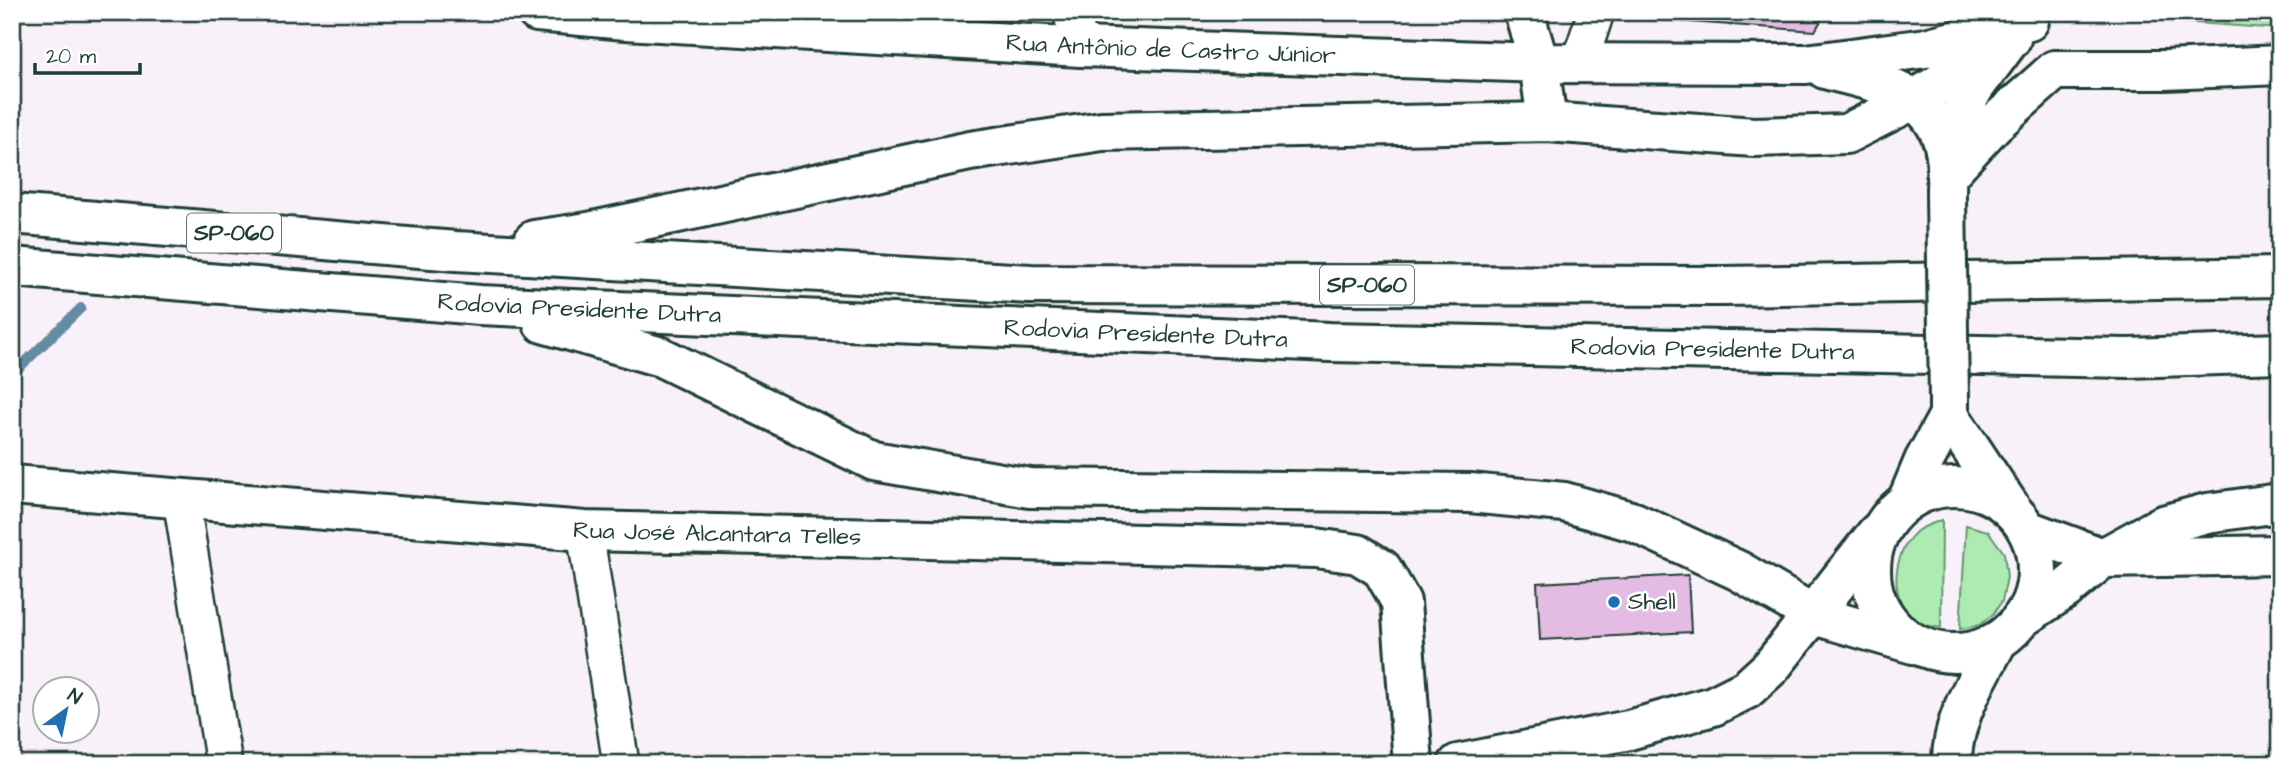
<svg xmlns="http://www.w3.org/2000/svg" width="2292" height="776" viewBox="0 0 2292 776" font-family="'Architects Daughter',sans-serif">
	<rect width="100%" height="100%" fill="#f9f1f9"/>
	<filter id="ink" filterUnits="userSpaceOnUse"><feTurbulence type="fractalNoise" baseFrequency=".0143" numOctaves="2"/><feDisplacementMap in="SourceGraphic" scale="14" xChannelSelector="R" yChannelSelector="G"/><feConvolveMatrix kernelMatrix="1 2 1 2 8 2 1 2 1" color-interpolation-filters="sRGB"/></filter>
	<g filter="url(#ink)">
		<path fill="#adebb2" stroke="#669473" stroke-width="2" d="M2174,12H2280V29L2169,21Z
			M1942,520L1941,628L1918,624C1913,618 1904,610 1901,602C1891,579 1898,548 1917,531C1924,526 1934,523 1942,520Z
			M1966,525L1988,531L2004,553L2007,577L2002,601L1993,614L1980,625L1960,629Z"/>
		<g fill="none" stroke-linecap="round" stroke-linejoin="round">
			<path stroke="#638ba2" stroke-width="10" d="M17,370L81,308"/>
		</g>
		<path fill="#e3bbe3" stroke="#1f3d34" stroke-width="2" d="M1622,12H1826L1815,31L1620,17Z
			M1688,575L1691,632L1540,640L1537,583Z"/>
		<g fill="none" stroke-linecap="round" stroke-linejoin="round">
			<g stroke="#1f3d34" stroke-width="40">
				<path id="minor" d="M1071,12L1081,47
					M1579,64L1596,12
					M181,499L224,764
					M585,531L621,764"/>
			</g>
			<g stroke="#1f3d34" stroke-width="44">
				<path id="tertiary" d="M1524,12L1539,63L1547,122
					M2027,530L2103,558L2280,555
					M2022,618L2066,589L2103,558
					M1952,764C1951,720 1978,679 1997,642"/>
			</g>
			<g stroke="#1f3d34" stroke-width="44">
				<g id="primary">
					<path id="s1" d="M537,12L626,20L1081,47L1539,63L1806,64L1926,48L2029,21"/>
					<path d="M1825,69C1875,83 1932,89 1945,149C1948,163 1946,179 1946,193"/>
					<path d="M1945,150L1963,108L1974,88L2009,41"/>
					<path d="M1946,176L1993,125L2055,70H2165L2280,65"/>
					<path d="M1949,415L2010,507"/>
					<path id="s2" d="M12,485L585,531L1316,548L1358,554L1382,569L1401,602L1413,764"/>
					<circle cx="1954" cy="570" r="83"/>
					<path d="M1908,499L1924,461L1949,415V400"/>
					<path d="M1814,615L1913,644"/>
					<path d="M1458,764L1629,730L1713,706L1747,689L1771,667L1877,533"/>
				</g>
			</g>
			<g stroke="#1f3d34" stroke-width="44">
				<g id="motorway">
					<path d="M12,214L456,251L1031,284L1722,286L2280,277"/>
					<path d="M534,240L588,232L970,151L1102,131L1547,122L1754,137L1846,134L1915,99L2011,39"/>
					<path id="s3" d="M12,267L480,305L1330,342L2128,358L2280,353"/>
					<path d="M543,323L661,357L874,461L1030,488L1470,493L1564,502L1634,522L1739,571L1814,615"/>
					<path d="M2103,558L2163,525L2207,513L2280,503"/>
				</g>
			</g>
			<use href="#minor" stroke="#fff" stroke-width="35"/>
			<use href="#tertiary" stroke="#fff" stroke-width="38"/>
			<use href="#primary" stroke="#fff" stroke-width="38"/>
			<use href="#motorway" stroke="#fff" stroke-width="38"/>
			<g stroke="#1f3d34" stroke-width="44" stroke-linecap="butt">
				<path id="primary-bridge" d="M1946,195L1949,400"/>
			</g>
			<use href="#primary-bridge" stroke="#fff" stroke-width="38"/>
		</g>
	</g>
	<circle fill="#1f6fb2" stroke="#fff" stroke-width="2.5" cx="1614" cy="602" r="7"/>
	<g text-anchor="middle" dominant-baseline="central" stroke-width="5" stroke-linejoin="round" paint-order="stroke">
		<g fill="#fff" stroke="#627771" stroke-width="2">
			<rect x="187" y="213.5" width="94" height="39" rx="5"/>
			<rect x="1320" y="265.5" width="94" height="39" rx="5"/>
		</g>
		<g font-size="23" font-weight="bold" fill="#1f3d34">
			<text x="234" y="233">SP-060</text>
			<text x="1367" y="285">SP-060</text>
		</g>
		<g font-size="24" fill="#1f3d34" stroke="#fff">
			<text stroke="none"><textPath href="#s1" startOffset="635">Rua Antônio de Castro Júnior</textPath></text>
			<text stroke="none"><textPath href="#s3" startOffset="569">Rodovia Presidente Dutra</textPath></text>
			<text stroke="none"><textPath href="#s3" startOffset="1136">Rodovia Presidente Dutra</textPath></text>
			<text stroke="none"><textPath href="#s3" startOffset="1703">Rodovia Presidente Dutra</textPath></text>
			<text stroke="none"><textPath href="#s2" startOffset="707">Rua José Alcantara Telles</textPath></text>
		</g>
		<g font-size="24" fill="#1f3d34" stroke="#fff" text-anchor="start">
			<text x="1628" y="602">Shell</text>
		</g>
	</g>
	<rect width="2292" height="776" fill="none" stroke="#fff" stroke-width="42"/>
	<rect x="21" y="21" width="2250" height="734" fill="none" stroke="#1f3d34" stroke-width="2.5" filter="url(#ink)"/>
	<g transform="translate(66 710) rotate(33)"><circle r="33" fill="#ffffff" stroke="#a5b1ae" stroke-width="2"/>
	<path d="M0-5L12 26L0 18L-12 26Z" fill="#1f6fb2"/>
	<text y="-10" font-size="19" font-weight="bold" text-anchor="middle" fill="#1f3d34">N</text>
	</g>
	<path d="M35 63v10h105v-10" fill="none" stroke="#1f3d34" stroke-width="3.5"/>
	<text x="46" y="63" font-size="21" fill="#1f3d34" stroke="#ffffff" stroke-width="5" paint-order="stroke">20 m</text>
</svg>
